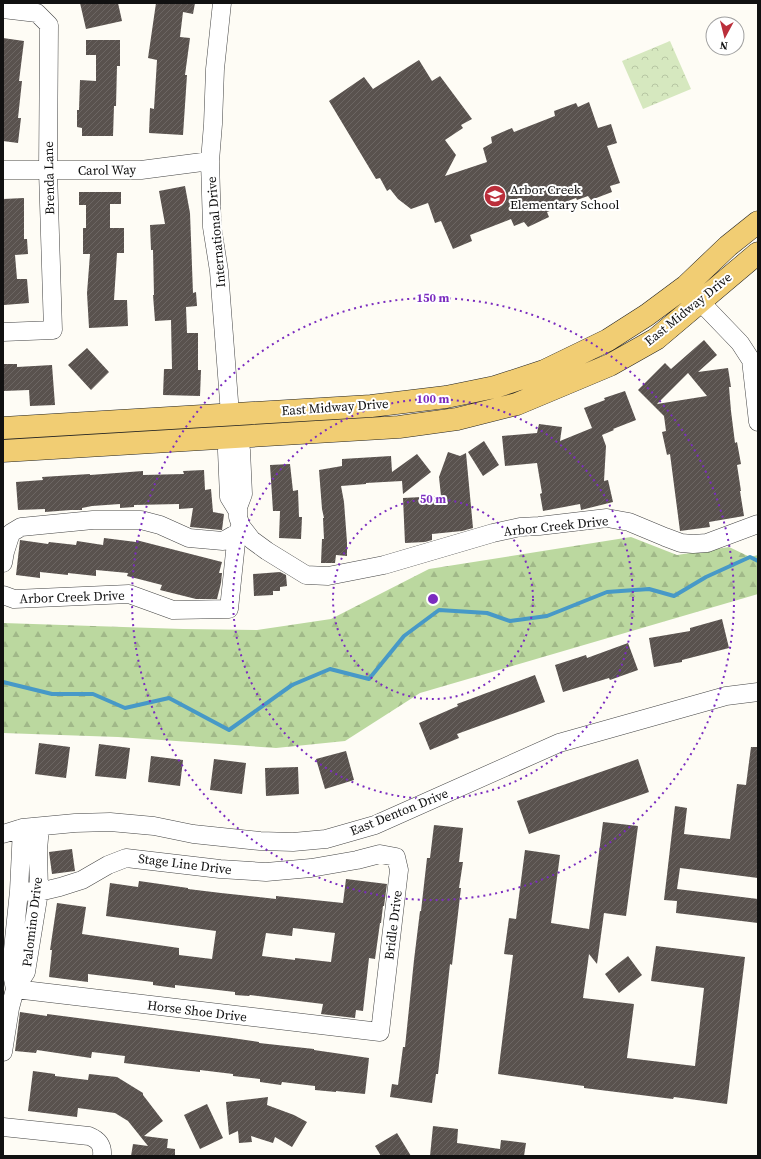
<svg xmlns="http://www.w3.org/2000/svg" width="761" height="1159" viewBox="0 0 761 1159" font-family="'Source Serif 4',serif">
	<defs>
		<pattern id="forest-firs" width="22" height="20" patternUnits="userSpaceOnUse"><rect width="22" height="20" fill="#bbd89f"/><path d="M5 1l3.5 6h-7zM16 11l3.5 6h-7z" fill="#a0b888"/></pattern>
		<pattern id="park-crowns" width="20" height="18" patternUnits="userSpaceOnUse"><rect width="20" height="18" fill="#d6e8bf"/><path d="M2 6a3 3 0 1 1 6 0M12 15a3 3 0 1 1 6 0" fill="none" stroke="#b7c6a3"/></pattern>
		<pattern id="building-hatch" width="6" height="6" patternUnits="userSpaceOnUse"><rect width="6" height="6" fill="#59524e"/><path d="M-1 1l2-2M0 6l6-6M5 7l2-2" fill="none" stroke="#6c6663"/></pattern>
	</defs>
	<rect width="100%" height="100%" fill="#fefcf5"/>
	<path fill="url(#forest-firs)" d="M631,537L677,555L729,547L750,557L758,555V594L420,693L345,741L276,748L118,737L3,733V623L183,629L257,630L331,619L429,569Z"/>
	<path fill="url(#park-crowns)" d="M670,41L691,89L643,109L622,61Z"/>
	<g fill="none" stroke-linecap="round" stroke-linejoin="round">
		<path stroke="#4799c7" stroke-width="4" d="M3,682L52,694H93L125,708L169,698L229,730L292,685L330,669L369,679L404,636L439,610L487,613L510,621L547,616L607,592L649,589L674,596L706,577L750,557L758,561"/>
	</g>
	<path fill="url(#building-hatch)" fill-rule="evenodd" d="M80,3H118L122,21L86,29Z
		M156,3H195L193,14L183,12L180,37L190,38L185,75H187L183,135L149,133L150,108L154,109L157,60L148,58Z
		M3,38L24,41L19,81H22L18,118H21L18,143L3,141Z
		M86,40H120V66H117L116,106H114L113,136H82V128L77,127V110H79L80,80L96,81V55H86Z
		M419,60L432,81L440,76L472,119L461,125L463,128L445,140L456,155L445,176L487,162L483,148L492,143L491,137L512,128L514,132L555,116L554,111L576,103L578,107L589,102L598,128L611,124L617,143L607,146L620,183L610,186L612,192L591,200L588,196L577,200L576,198L557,205L558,208L547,212L549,217L528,227L524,222L514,226L511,219L470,235L472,241L453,249L441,221L435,223L428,203L411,209L398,199L390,189L387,191L380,178L376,179L329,101L364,77L373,89Z
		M185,186L190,213L193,293L196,292L197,306L186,307L187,333H198V370H201L200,396L163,395L164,369H172L171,320L155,321L153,295H154L153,250H151L150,225L165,224L159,191Z
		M79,192H121V204H110V228H124V253H117L114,300H127L128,326L89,328L87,293L90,254H83V228H86V205H79Z
		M24,198V239H27L28,254L15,255L17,279H27L29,303L4,305L3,199Z
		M704,340L717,355L698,372L728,368L731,387H729L731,411L735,443L737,442L741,464L737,465L741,491H740L744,516L709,522L710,527L680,531L670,454L667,455L662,432L666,431L664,416L638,390L665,363L671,369ZM688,373L707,396L657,404Z
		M87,348L109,372L91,390L68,365Z
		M3,364H17V367L52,365L55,405L30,406L29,390L3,391Z
		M625,391L636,420L613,429L614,430L602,435L606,446L604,481L608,480L613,502L581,510L580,504L543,511L540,494L542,493L537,463L505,466L502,436L537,433L539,424L562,427L560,441L592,428L584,408L605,400L604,398Z
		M484,441L499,465L483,476L468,452Z
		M448,452L460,456L466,453L473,528L462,531L432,534V540L425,542L405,543L403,498L441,496L439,477Z
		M417,454L431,472L403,494L402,481L366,483V484L341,486L344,502L347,542V556L336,555L335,563H321L322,539H324L323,518H324L322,509L319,470L342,466V459L391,456L392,472Z
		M290,464L293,491L298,490L299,517H302L301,539L279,538L280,511H273L270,465Z
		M204,470L205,490L211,489L213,512L224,514L222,530H221L190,527L193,508L179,509V504L134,505V507L120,508V504L92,506L82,508V510H71L45,512V509L18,510L16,482L43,480L42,477L90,474V475L143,471V475L184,474L183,471Z
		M104,538L136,542V540L222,562L219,573H222L221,583L217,599H196L160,590L162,585L127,576L128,573L96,570V576L68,573V575L40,572V578L16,575L20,540L48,544L49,542L76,545L77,541L103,545Z
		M280,572L286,575L287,586L280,587V591H273V595L254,596L253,574Z
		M722,619L729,648L682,660V662L654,667L649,638L690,631V628Z
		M628,643L638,670L610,680L609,678L563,692L555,665L586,655L587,658Z
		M535,675L545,702L457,734L459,738L430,750L419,723L458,706L457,704Z
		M39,743L70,747L66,778L35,774Z
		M99,744L130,748L126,779L95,776Z
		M751,747H758V878L680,868L677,889L758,899V923L676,913L677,901L664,900L675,806L687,808L684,834L730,839L737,784L746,785Z
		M346,751L354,780L325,789L316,759Z
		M151,756L183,760L180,786L148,782Z
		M214,759L246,763L242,794L210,790Z
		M638,759L649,792L529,834L517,801Z
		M298,767L299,794L266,796L265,768Z
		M603,822L638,826L626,916L604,913L597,964L589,954L583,998L634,1004L627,1058L695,1066L704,988L651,981L656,946L745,957L727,1104L674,1097L673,1099L584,1088V1086L498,1074L513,955L504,954L509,918L516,919L525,850L560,855L551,923L589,929Z
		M434,825L463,828L459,862H463L459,888H461L452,965L450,964L438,1074H436L432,1103L390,1097L392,1084L398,1085L403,1047H405L414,960L420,911H421L427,858H430Z
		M72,849L75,871L52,874L49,852Z
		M346,879L387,884L384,906H383L381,923H380L375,959L369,958L363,1011L356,1010L355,1018L321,1014L323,1004L250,995L249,996L235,995V992L175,985V988L153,985V982L88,974V982L49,977L52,950H50L57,903L86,907L82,934L179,948V955L212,959L216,931L106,916L110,883L138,887L139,881L188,888V889L221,893L276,899V896L343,903ZM293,928L335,933L331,962L295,958V960L262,956L266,933L292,936Z
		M628,956L642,975L619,993L605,974Z
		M20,1012L47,1016V1014L232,1038L259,1042V1043L314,1049V1050L369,1058L365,1094L336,1091V1092L315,1090V1086L282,1082L281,1085L260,1082V1079L233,1076V1074L200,1070V1072L172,1069L124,1063L125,1056L92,1052L91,1058L37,1050L36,1053L15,1051Z
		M33,1071L55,1074V1076L88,1080L89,1074L117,1077L143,1093V1095L163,1121L144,1136L168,1139L167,1148L175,1149V1156H131L133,1144L148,1146L128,1121L115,1113L78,1108L77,1117L28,1111Z
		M268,1097L267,1105L294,1115L307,1122L292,1147L275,1137L273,1143L251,1136L252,1142L239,1143L238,1131L229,1135L226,1102Z
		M207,1104L223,1138L200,1149L184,1115Z
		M433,1126L458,1129L457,1143L500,1149L501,1140L526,1143L524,1156H430Z
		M397,1133L411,1156H381L375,1146Z"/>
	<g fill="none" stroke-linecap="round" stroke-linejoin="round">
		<g stroke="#444" stroke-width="19">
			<path id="minor" d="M222,3L215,69L213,124L210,161L212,227L219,271L230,414
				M3,9L37,13L49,25L48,171L53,330L3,332
				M3,170H141L210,161
				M691,292L740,343L751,360L758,422
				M230,437L241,450L243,494L237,510
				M230,437L227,451L229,497L237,510
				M238,509V517L241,526L252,540L267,551L306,575L328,576L384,565L493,533L520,527L539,526L607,518L629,522L665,537L681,543L693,544L707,543L758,524
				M3,563L5,552L11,533L21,527L93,520H141L160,525L189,538L223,541L237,533L241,526
				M3,595L14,599L129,594L173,610L229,609L237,533
				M3,834L22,828L75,823L110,822L154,826L193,834L260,841L293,842L326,839L375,825L559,743L726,696L758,692
				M15,989L380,1032L399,870L396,857L380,854L357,860L311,868L266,872L220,869L126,858L108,865L82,880L60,887L39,892L19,891
				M15,989L11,969L19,891L22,828
				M3,1052L10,1008L15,989L26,972L39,892L38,850L40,827
				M3,1127L89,1136C99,1140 103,1145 102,1156"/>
		</g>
		<g stroke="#222" stroke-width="23">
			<path id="major" d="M3,428L371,406L446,397L495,387L544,371L608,340L647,315L686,286L728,246L758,222
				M3,451L399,427L457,419L517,404L560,386L610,365L656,339L758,253"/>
		</g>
		<use href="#minor" stroke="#fff" stroke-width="18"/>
		<use href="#major" stroke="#f1cd73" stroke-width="22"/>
	</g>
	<g fill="none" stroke="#7b2cbf" stroke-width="2" stroke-dasharray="2 4">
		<circle cx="433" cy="599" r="100"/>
		<circle cx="433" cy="599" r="200"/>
		<circle cx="433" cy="599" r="301"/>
	</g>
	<defs>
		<g id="school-disc" transform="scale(1.15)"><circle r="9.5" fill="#bb2f3b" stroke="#fff"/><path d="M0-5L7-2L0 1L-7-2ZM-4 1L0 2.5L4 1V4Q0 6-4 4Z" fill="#fff"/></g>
	</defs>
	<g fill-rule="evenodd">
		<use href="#school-disc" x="495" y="196"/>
	</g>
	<g text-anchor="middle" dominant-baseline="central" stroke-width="4" stroke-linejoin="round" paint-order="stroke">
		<g font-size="13" fill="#111" stroke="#fff">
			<text transform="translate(107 170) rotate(-1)">Carol Way</text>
			<text transform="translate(49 178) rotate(-91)">Brenda Lane</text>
			<text transform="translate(216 232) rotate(-95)">International Drive</text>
			<text transform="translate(688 309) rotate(-39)">East Midway Drive</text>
			<text transform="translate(335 407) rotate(-4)">East Midway Drive</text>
			<text transform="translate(556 526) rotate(-6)">Arbor Creek Drive</text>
			<text transform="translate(72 597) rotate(-2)">Arbor Creek Drive</text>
			<text transform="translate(399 812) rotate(-22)">East Denton Drive</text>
			<text transform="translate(185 864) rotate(7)">Stage Line Drive</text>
			<text transform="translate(32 922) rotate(-83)">Palomino Drive</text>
			<text transform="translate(393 925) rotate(-83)">Bridle Drive</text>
			<text transform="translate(197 1011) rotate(7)">Horse Shoe Drive</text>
		</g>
		<g font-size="13" fill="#111" stroke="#fff" text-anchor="start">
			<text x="510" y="189">Arbor Creek<tspan x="510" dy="15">Elementary School</tspan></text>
		</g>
	</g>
	<circle cx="433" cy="599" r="6" fill="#7b2cbf" stroke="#fff" stroke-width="2"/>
	<g font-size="12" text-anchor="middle" font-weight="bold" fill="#7b2cbf" stroke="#fff" stroke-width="4" stroke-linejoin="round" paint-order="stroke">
		<text x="433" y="302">150 m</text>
		<text x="433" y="403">100 m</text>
		<text x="433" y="503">50 m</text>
	</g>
	<rect width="761" height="1159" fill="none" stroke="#111111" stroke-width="8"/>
	<g transform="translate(725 36) rotate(187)"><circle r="19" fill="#ffffff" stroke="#a0a0a0"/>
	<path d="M0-3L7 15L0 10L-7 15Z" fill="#bb2f3b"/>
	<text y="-6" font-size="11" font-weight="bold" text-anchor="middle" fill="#111111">N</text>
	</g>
</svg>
